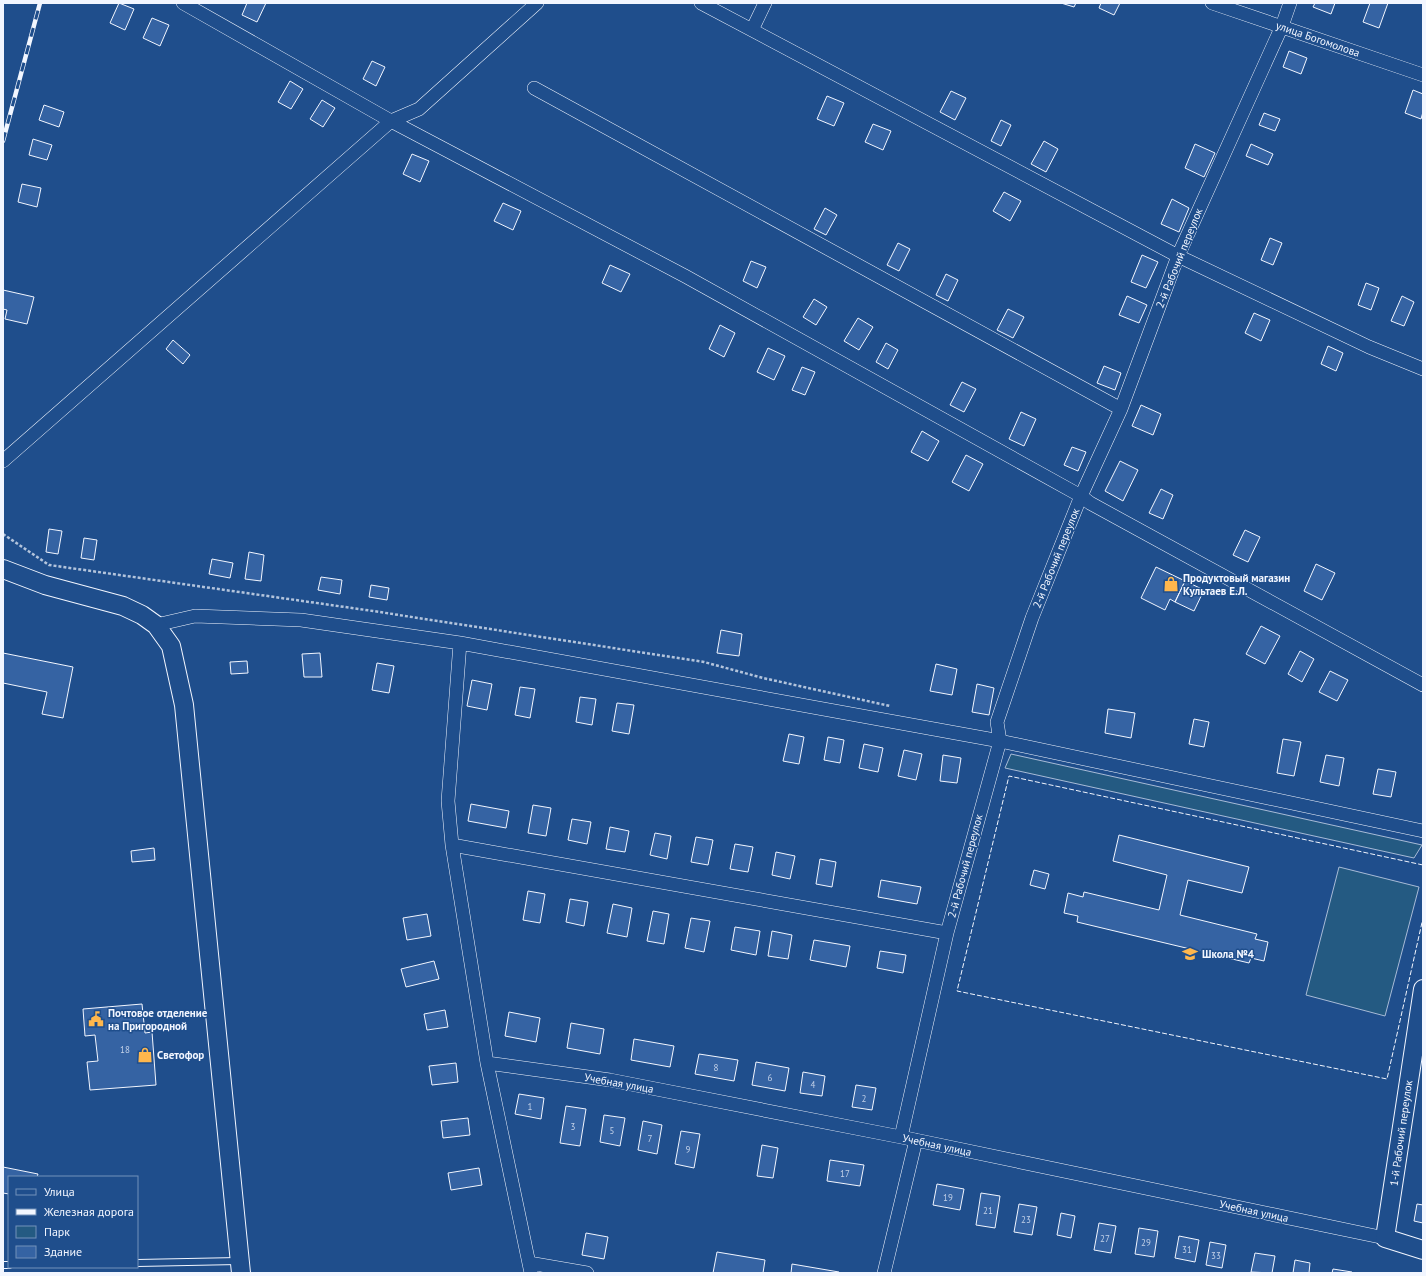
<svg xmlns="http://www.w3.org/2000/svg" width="1426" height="1276" viewBox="0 0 1426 1276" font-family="'PT Sans',sans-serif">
	<rect width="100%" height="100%" fill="#1f4e8c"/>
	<path fill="#245a82" stroke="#a8bbd7" d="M1011,754L1422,845L1414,858L1005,768Z
		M1339,867L1419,887L1385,1016L1306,995Z"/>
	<path fill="#3563a3" stroke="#f2f6ff" d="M119,3L134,9L125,30L110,23Z
		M247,3H266L257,22L242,15Z
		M1061,3H1076L1074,7Z
		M1101,3H1120L1114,15L1099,8Z
		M1315,3H1335L1331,14L1313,7Z
		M1370,3H1388L1379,28L1363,22Z
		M152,18L169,25L160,46L143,38Z
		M1289,51L1307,58L1301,74L1283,67Z
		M372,61L385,67L376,86L363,79Z
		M290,81L303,89L291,109L278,102Z
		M1413,90L1423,94V112L1421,119L1405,113Z
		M951,91L966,98L955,120L940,112Z
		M827,96L844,103L834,126L817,119Z
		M322,100L335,108L323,127L310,119Z
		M44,105L64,112L59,127L39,120Z
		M1264,113L1280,119L1275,131L1259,125Z
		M1001,120L1011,125L1001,146L991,141Z
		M873,124L891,131L883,150L865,142Z
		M33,139L52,145L47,160L29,155Z
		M1044,141L1058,149L1046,172L1031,164Z
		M1195,144L1215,153L1204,177L1185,168Z
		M1251,144L1273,154L1268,165L1246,156Z
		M412,154L429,161L420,182L403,174Z
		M22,184L41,188L37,207L18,202Z
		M1004,192L1021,201L1010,221L993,211Z
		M1172,199L1189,208L1179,232L1161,224Z
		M503,203L521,211L513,230L494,221Z
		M825,208L837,215L826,235L814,229Z
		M1270,238L1282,243L1273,265L1261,260Z
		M898,243L910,249L899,271L887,265Z
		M1142,255L1158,262L1146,288L1131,282Z
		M751,261L766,267L757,288L743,281Z
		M610,265L630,274L621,292L602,283Z
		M946,274L958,280L948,301L936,295Z
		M1366,283L1379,288L1371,310L1358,305Z
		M3,290L34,297L27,324L5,319L7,310L3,309Z
		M1127,296L1147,305L1139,323L1119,315Z
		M1402,296L1414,302L1404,326L1391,321Z
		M814,299L827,307L816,325L803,317Z
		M1008,309L1024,317L1013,338L997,330Z
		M1254,313L1270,320L1261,341L1245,333Z
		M858,318L873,327L859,350L844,341Z
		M720,325L735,333L724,357L709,349Z
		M173,340L190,355L183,364L166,349Z
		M886,343L898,350L888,369L876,362Z
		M1328,346L1343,353L1336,371L1321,364Z
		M768,348L785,356L774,380L757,372Z
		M1104,366L1121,373L1115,390L1097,383Z
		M802,367L815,372L805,395L792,390Z
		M962,382L976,389L964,412L950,405Z
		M1141,405L1161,414L1153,435L1132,426Z
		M1021,412L1036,419L1024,446L1009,439Z
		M922,431L939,441L928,461L911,452Z
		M1072,447L1086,452L1078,471L1064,465Z
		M966,455L983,464L969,491L952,482Z
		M1120,461L1138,470L1123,501L1105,491Z
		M1161,489L1173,495L1163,519L1149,513Z
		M49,529L62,531L58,554L46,552Z
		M1245,530L1260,537L1248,562L1233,555Z
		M84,538L97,540L94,560L81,558Z
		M249,552L264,555L261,581L245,579Z
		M212,559L233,563L230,578L209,574Z
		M1316,564L1335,573L1322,600L1304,591Z
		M1156,567L1185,581L1175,602L1170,599L1165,610L1141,598Z
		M321,577L342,580L340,594L318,590Z
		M1185,581L1204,590L1194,611L1175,602Z
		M371,585L389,588L387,600L369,597Z
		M1261,626L1280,636L1265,664L1246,654Z
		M721,630L742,634L739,656L717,653Z
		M1300,651L1314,659L1302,682L1288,674Z
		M3,653L73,667L63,718L42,714L47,692L3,683Z
		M320,653L322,677H304L302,654Z
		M247,661L248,673L231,674L230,662Z
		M377,663L394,666L389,693L372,690Z
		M936,664L957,669L952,695L930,691Z
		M1330,671L1348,680L1337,701L1319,692Z
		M472,680L492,684L487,710L467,706Z
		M977,684L994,688L989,715L972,712Z
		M520,687L535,689L530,718L515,715Z
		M580,697L596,699L592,725L576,722Z
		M617,703L634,705L629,734L612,731Z
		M1108,709L1135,713L1131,738L1105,733Z
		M1194,719L1209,722L1204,747L1189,744Z
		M789,734L804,737L799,764L783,761Z
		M828,737L844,740L840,763L824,760Z
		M1283,739L1301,742L1294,776L1277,773Z
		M864,744L883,748L878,772L859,768Z
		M904,750L922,754L916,780L898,776Z
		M943,755L961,758L957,783L940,781Z
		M1326,755L1344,758L1339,786L1320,782Z
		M1378,769L1396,772L1391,797L1373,794Z
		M471,804L509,811L506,828L468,821Z
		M533,805L551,808L546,836L528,833Z
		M572,819L591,822L587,844L568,840Z
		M610,827L629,831L625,852L606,849Z
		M655,833L671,836L667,859L650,855Z
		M1119,835L1249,867L1242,893L1188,880L1180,915L1257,934L1255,939L1268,942L1264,961L1251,958L1249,963L1077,922L1078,916L1064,913L1068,893L1083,897L1084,892L1159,910L1167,875L1113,861Z
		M696,837L713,840L708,865L691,862Z
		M735,844L753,847L748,872L730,869Z
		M154,848L155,860L132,862L131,851Z
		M776,852L795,856L790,879L772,875Z
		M820,859L836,862L832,887L816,884Z
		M1034,870L1049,874L1045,889L1030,885Z
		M881,880L921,887L917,904L878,897Z
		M528,891L545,894L540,923L523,920Z
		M570,899L588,902L584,926L566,922Z
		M613,904L632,908L627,937L607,933Z
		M653,911L669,914L664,944L647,941Z
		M427,914L431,936L407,940L403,918Z
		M691,918L710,921L704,952L685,948Z
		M735,927L760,931L756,955L731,950Z
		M772,931L792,935L788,959L768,956Z
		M814,940L850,946L846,967L810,960Z
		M880,951L906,955L903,973L877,968Z
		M434,961L439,979L406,987L401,969Z
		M142,1004L145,1033L152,1032L156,1085L90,1090L87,1062L98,1061L95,1035L85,1036L83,1009Z
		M445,1010L448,1027L427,1030L424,1014Z
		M509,1012L540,1018L536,1042L505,1036Z
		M571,1023L604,1029L600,1054L567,1048Z
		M634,1039L674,1046L670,1067L631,1060Z
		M699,1054L738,1060L734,1081L695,1074Z
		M756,1062L789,1068L785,1091L752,1085Z
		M456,1063L458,1082L432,1085L429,1066Z
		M803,1072L825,1076L822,1096L800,1093Z
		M856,1085L876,1088L872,1110L852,1107Z
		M519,1094L544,1098L541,1119L515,1114Z
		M566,1106L586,1109L580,1146L560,1143Z
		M604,1115L625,1118L620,1146L600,1142Z
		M468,1118L470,1135L443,1138L441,1121Z
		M643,1121L662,1125L657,1154L638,1150Z
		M681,1131L700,1134L694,1168L675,1164Z
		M762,1145L778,1148L773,1178L757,1176Z
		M830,1160L864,1165L860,1186L827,1181Z
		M3,1167L38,1174L37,1177H9V1194L3,1193Z
		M479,1168L482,1185L451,1190L448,1173Z
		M937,1184L964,1189L960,1210L933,1205Z
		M981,1193L1000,1196L995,1228L976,1225Z
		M1019,1204L1037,1207L1032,1235L1014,1232Z
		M1417,1204L1423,1205V1223L1414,1221Z
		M1061,1213L1075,1216L1071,1238L1057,1235Z
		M1099,1223L1116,1226L1111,1253L1094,1250Z
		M1139,1228L1158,1231L1154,1257L1135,1254Z
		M586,1233L608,1237L604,1259L582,1255Z
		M1179,1236L1199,1240L1195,1262L1175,1258Z
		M1210,1242L1226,1245L1222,1268L1206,1265Z
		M717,1252L765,1260L763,1273H713Z
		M1255,1253L1275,1256L1272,1273L1251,1272Z
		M1295,1260L1310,1263L1309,1273H1293Z
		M792,1264L839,1272L838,1273H791Z
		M1333,1269L1352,1272V1273H1332Z"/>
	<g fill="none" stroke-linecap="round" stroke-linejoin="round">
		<g stroke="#f2f6ff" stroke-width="8">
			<path id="lane" d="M137,1263L238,1261
				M3,1265H9"/>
		</g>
		<g stroke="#f2f6ff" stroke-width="14">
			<path id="street" d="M183,3L391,121L685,276L1081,496L1090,503L1423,685
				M701,3L1178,256L1369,347L1423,369
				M1212,3L1423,75
				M752,30L765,3
				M534,88L1121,409
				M3,461L391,121L419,109L537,3
				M156,625L195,616L301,620L460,643L1000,741L1423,831
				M460,643L448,801L452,845L487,1063L531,1273
				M452,845L947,933
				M487,1063L610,1080L901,1137L1385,1238
				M901,1137L947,933L1000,741L997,722L1032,618L1081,496L1121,409L1178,256L1282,26L1290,3
				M529,1263L587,1273
				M884,1273L916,1140"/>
		</g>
		<g stroke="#f2f6ff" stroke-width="20">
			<path id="secondary" d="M3,569L45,585L123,606L142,615L156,625L171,646L184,705L241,1273
				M1423,989L1385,1238L1423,1250"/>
		</g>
		<path stroke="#b3c4dc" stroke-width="2.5" stroke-dasharray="3 2" stroke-linecap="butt" d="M3,534L49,565L373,611L704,662L763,678L890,706"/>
		<use href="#lane" stroke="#1f4e8c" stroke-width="6"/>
		<use href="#street" stroke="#1f4e8c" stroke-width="13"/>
		<use href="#secondary" stroke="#1f4e8c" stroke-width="18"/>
		<g stroke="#f2f6ff" stroke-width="4.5">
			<path id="rail" d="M3,141L40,3"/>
		</g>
		<use href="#rail" stroke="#1f4e8c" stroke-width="3" stroke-dasharray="9" stroke-linecap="butt"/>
		<path stroke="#f2f6ff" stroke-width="1" stroke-dasharray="5 2" stroke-linecap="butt" d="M1423,865L1009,776L957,991L1387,1079L1423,918"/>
	</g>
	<defs>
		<g id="shop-bare" transform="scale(1.2)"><path d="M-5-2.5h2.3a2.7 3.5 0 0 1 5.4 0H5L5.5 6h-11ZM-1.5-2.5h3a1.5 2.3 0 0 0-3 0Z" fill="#ffb74d" stroke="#1f4e8c" stroke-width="2.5" paint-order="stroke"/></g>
		<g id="school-bare" transform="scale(1.2)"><path d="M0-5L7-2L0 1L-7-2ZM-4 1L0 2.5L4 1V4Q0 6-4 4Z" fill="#ffb74d" stroke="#1f4e8c" stroke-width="2.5" paint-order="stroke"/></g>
		<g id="civic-bare" transform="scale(1.2)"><path d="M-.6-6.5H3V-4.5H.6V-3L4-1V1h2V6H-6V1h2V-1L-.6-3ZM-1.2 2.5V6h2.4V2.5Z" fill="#ffb74d" stroke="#1f4e8c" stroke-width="2.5" paint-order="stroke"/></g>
	</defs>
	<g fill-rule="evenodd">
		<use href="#shop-bare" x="1171" y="584"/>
		<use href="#school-bare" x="1190" y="954"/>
		<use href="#civic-bare" x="96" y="1019"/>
		<use href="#shop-bare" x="145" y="1055"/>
	</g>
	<g text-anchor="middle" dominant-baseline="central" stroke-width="3" stroke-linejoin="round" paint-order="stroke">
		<g font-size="9" fill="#c3d1e8">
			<text x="125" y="1049">18</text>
			<text x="716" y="1067">8</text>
			<text x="770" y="1077">6</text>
			<text x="813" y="1084">4</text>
			<text x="864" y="1098">2</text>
			<text x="530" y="1106">1</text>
			<text x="573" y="1126">3</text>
			<text x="612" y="1130">5</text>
			<text x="650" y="1138">7</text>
			<text x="688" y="1149">9</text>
			<text x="845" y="1173">17</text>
			<text x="948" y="1197">19</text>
			<text x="988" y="1210">21</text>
			<text x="1026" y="1219">23</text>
			<text x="1105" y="1238">27</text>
			<text x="1146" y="1242">29</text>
			<text x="1187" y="1249">31</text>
			<text x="1216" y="1255">33</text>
		</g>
		<g font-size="11" fill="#f2f6ff" stroke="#1f4e8c">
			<text transform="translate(1318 39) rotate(19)">улица Богомолова</text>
			<text transform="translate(1179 258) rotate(-68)">2-й Рабочий переулок</text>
			<text transform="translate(1056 558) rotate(-68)">2-й Рабочий переулок</text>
			<text transform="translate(965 866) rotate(-75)">2-й Рабочий переулок</text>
			<text transform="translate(619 1083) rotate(10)">Учебная улица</text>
			<text transform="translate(1401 1133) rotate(-82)">1-й Рабочий переулок</text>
			<text transform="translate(937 1145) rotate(12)">Учебная улица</text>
			<text transform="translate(1254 1211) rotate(12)">Учебная улица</text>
		</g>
		<g font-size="11" font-weight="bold" fill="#f2f6ff" stroke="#1f4e8c" text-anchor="start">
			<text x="1183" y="578">Продуктовый магазин<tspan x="1183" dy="13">Культаев Е.Л.</tspan></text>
			<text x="1202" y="954">Школа №4</text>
			<text x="108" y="1013">Почтовое отделение<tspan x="108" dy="13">на Пригородной</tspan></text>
			<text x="157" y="1055">Светофор</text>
		</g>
	</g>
	<rect width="1426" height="1276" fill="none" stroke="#f2f6ff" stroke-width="8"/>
	<rect x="8" y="1176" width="130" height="92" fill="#1f4e8c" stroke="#7391ba"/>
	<rect x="16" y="1189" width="20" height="6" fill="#1f4e8c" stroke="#7391ba"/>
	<text x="44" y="1196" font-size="12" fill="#f2f6ff">Улица</text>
	<rect x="16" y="1209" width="20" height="6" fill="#f2f6ff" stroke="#7391ba"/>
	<text x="44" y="1216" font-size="12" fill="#f2f6ff">Железная дорога</text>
	<rect x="16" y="1226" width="20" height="12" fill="#245a82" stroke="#7391ba"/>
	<text x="44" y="1236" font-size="12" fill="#f2f6ff">Парк</text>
	<rect x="16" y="1246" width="20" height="12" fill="#3563a3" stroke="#7391ba"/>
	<text x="44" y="1256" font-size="12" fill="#f2f6ff">Здание</text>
</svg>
